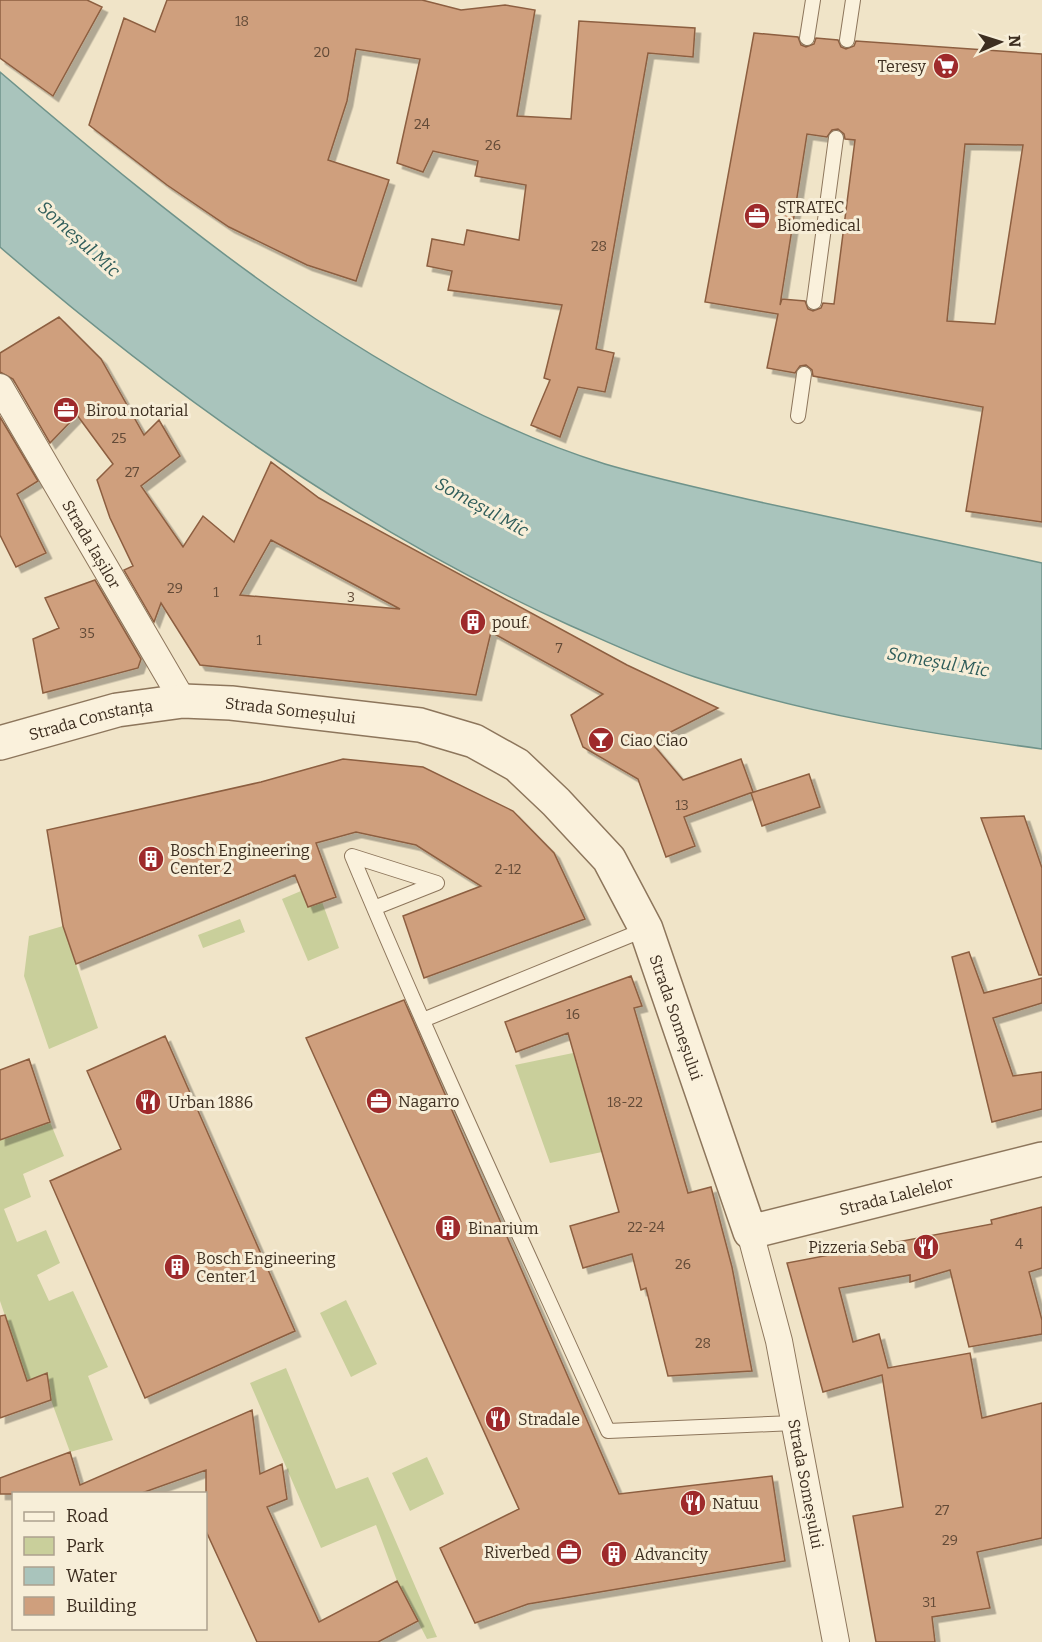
<svg xmlns="http://www.w3.org/2000/svg" width="1042" height="1642" viewBox="0 0 1042 1642" font-family="Bitter,serif">
	<defs>
		<filter id="shadow"><feDropShadow dx="5.5" dy="5.5" stdDeviation="0" flood-color="#0004"/></filter>
	</defs>
	<rect width="100%" height="100%" fill="#f0e4c8"/>
	<path fill="#c9cf9b" d="M301,891L308,907L322,902L339,948L308,961L282,899Z
		M240,919L245,932L203,948L198,935Z
		M63,926L98,1028L49,1049L24,976L29,936Z
		M573,1053L602,1152L550,1163L515,1065Z
		M50,1122L64,1156L23,1174L31,1197L4,1209L17,1242L46,1230L60,1263L37,1275L49,1301L73,1291L108,1367L88,1376L113,1440L70,1452L51,1400L47,1373L27,1381L0,1301V1140Z
		M346,1300L377,1364L351,1377L320,1313Z
		M286,1368L336,1489L368,1477L437,1637L427,1639L397,1581L376,1525L321,1548L250,1383Z
		M427,1457L444,1494L410,1511L392,1473Z"/>
	<path fill="#a9c4bc" stroke="#6f938a" stroke-width="1.5" d="M0,72C175,221 383,395 605,464C656,479 708,490 760,502C854,523 948,542 1042,563V749C925,733 807,714 695,677C652,663 610,643 569,625C361,531 172,396 0,247Z"/>
	<path fill="#cf9f7d" stroke="#8d5f41" stroke-width="1.5" fill-rule="evenodd" filter="url(#shadow)" d="M0,0H87L102,7L53,96L0,58Z
		M167,0H422L461,10L505,5L535,10L517,116L571,119L579,21L695,28L693,57L648,53L596,349L614,353L605,392L578,387L560,437L531,425L550,380L544,378L562,305L448,290L452,271L427,266L432,239L464,245L467,230L519,240L526,185L475,176L478,161L433,151L423,172L397,163L420,59L356,49L347,101L328,160L389,180L356,281L307,265L229,227L167,185L89,125L124,18L155,32Z
		M754,33L798,37L801,45L806,47L814,44L816,38L838,40L841,47L846,49L854,46L856,41L1042,54V522L966,511L983,407L813,376L812,370L806,365L800,366L795,373L767,368L778,314L705,302ZM838,129L844,134L845,139L855,140L834,304L823,303L821,308L813,311L808,309L805,301L782,299L780,305L807,134L827,137L832,130ZM965,144L1023,145L995,324L947,321Z
		M59,317L101,359L144,435L159,420L180,456L141,486L183,547L203,516L234,542L271,462L319,498L627,665L718,708L651,742L683,780L741,759L753,792L684,817L695,846L666,857L638,779L583,747L571,715L603,694L491,632L476,695L200,665L161,603L154,622L124,570L133,566L110,518L97,480L113,464L77,415L50,443L13,379L0,372V353ZM271,540L400,609L240,595Z
		M0,417L38,481L17,494L46,553L16,567L0,535Z
		M95,580L141,659L138,668L43,693L33,639L59,628L45,598Z
		M343,759L423,767L513,811L554,853L585,919L424,978L403,916L481,886L416,845L356,832L316,843L336,897L308,907L295,875L76,964L63,926L47,830L261,782Z
		M809,774L820,807L762,826L751,793Z
		M1024,816L1042,868V975H1039L981,818Z
		M969,952L984,993L1042,978V1003L993,1018L1013,1076L1042,1072V1109L992,1122L952,957Z
		M631,976L642,1006L634,1008L688,1193L711,1187L732,1267L752,1371L668,1376L646,1288L641,1290L632,1254L583,1268L570,1226L619,1212L568,1033L516,1052L505,1022Z
		M404,1000L619,1494L772,1476L785,1561L528,1604L475,1623L440,1548L519,1509L306,1038Z
		M165,1036L295,1331L145,1398L50,1181L121,1149L87,1071Z
		M29,1059L50,1122L0,1140V1070Z
		M1042,1207V1268L1029,1272L1042,1320V1334L969,1347L950,1270L910,1282V1275L839,1288L853,1342L879,1334L888,1368L970,1353L982,1418L1042,1403V1538L977,1552L990,1608L932,1617L935,1642H876L853,1516L903,1507L882,1375L823,1392L787,1263L992,1224L991,1220Z
		M5,1315L27,1381L47,1373L51,1400L0,1418V1316Z
		M252,1410L260,1474L282,1464L287,1499L267,1507L319,1622L397,1581L418,1621L378,1642H257L206,1531V1470L139,1494H0V1478L70,1452L80,1485Z"/>
	<g fill="none" stroke-linecap="round" stroke-linejoin="round">
		<g stroke="#8d765c" stroke-width="16">
			<path id="service" d="M807,38L813,0
				M847,40L853,0
				M814,302L836,138
				M798,416L804,374
				M374,908L437,883L352,856C433,1050 522,1240 608,1431L794,1423
				M423,1020L646,929"/>
		</g>
		<g stroke="#8d765c" stroke-width="28">
			<g id="minor">
				<path id="s1" d="M0,387L183,701"/>
				<path id="s2" d="M750,1232L779,1341L836,1642"/>
			</g>
		</g>
		<g stroke="#8d765c" stroke-width="36">
			<g id="tertiary">
				<path id="s3" d="M0,743L117,710L183,701L231,703L420,725L474,741L517,765L556,802L609,859L646,929L750,1232L1042,1159"/>
			</g>
		</g>
		<use href="#service" stroke="#faf1dc" stroke-width="14"/>
		<use href="#minor" stroke="#faf1dc" stroke-width="26"/>
		<use href="#tertiary" stroke="#faf1dc" stroke-width="33"/>
	</g>
	<defs>
		<g id="supermarket-disc" transform="scale(1.35)"><circle r="9.5" fill="#9e2a2b" stroke="#f7eed8"/><path d="M-6-5.5h2.5l.6 2H6L4.5 2H-2.5L-4.4-4H-6ZM-1.5 3.2a1.3 1.3 0 1 0 .1 0ZM3 3.2a1.3 1.3 0 1 0 .1 0Z" fill="#fff"/></g>
		<g id="office-disc" transform="scale(1.35)"><circle r="9.5" fill="#9e2a2b" stroke="#f7eed8"/><path d="M-6-3h4V-5.5h4V-3h4V5H-6ZM-1-4.5V-3h2v-1.5ZM-6 0V1H6V0Z" fill="#fff"/></g>
		<g id="building-disc" transform="scale(1.35)"><circle r="9.5" fill="#9e2a2b" stroke="#f7eed8"/><path d="M-4-6H4V6H1V3H-1V6H-4ZM-2.5-4.3h1.7v1.8h-1.7ZM.8-4.3h1.7v1.8H.8ZM-2.5-1h1.7V.8h-1.7ZM.8-1h1.7V.8H.8Z" fill="#fff"/></g>
		<g id="bar-disc" transform="scale(1.35)"><circle r="9.5" fill="#9e2a2b" stroke="#f7eed8"/><path d="M-6-5H6L.8 .8V4.5H3.5V6h-7V4.5H-.8V.8Z" fill="#fff"/></g>
		<g id="restaurant-disc" transform="scale(1.35)"><circle r="9.5" fill="#9e2a2b" stroke="#f7eed8"/><path d="M-5-6h1v4h1v-4h1v4h1v-4h1v5L-1.5 .5V6h-2V.5L-5-1ZM5-6V6H3V1.5H1.5Q1.5-4 5-6Z" fill="#fff"/></g>
	</defs>
	<g fill-rule="evenodd">
		<use href="#supermarket-disc" x="946" y="66"/>
		<use href="#office-disc" x="757" y="216"/>
		<use href="#office-disc" x="66" y="410"/>
		<use href="#building-disc" x="473" y="622"/>
		<use href="#bar-disc" x="601" y="740"/>
		<use href="#building-disc" x="151" y="859"/>
		<use href="#office-disc" x="379" y="1101"/>
		<use href="#restaurant-disc" x="148" y="1102"/>
		<use href="#building-disc" x="448" y="1228"/>
		<use href="#restaurant-disc" x="926" y="1247"/>
		<use href="#building-disc" x="177" y="1267"/>
		<use href="#restaurant-disc" x="498" y="1419"/>
		<use href="#restaurant-disc" x="693" y="1503"/>
		<use href="#office-disc" x="569" y="1552"/>
		<use href="#building-disc" x="614" y="1554"/>
	</g>
	<g text-anchor="middle" dominant-baseline="central" stroke-width="6" stroke-linejoin="round" paint-order="stroke">
		<g font-size="14" fill="#624a37">
			<text x="242" y="21">18</text>
			<text x="322" y="52">20</text>
			<text x="422" y="124">24</text>
			<text x="493" y="145">26</text>
			<text x="599" y="246">28</text>
			<text x="119" y="438">25</text>
			<text x="132" y="472">27</text>
			<text x="175" y="588">29</text>
			<text x="216" y="592">1</text>
			<text x="351" y="597">3</text>
			<text x="87" y="633">35</text>
			<text x="259" y="640">1</text>
			<text x="559" y="648">7</text>
			<text x="682" y="805">13</text>
			<text x="508" y="869">2-12</text>
			<text x="573" y="1014">16</text>
			<text x="625" y="1102">18-22</text>
			<text x="646" y="1227">22-24</text>
			<text x="1019" y="1244">4</text>
			<text x="683" y="1264">26</text>
			<text x="703" y="1343">28</text>
			<text x="942" y="1510">27</text>
			<text x="950" y="1540">29</text>
			<text x="929" y="1602">31</text>
		</g>
		<g font-size="16" fill="#3d2e20" stroke="#f7eed8" text-anchor="start">
			<text x="926" y="66" text-anchor="end">Teresy</text>
			<text x="777" y="207">STRATEC<tspan x="777" dy="18">Biomedical</tspan></text>
			<text x="86" y="410">Birou notarial</text>
			<text x="492" y="622">pouf.</text>
			<text x="620" y="740">Ciao Ciao</text>
			<text x="170" y="850">Bosch Engineering<tspan x="170" dy="18">Center 2</tspan></text>
			<text x="398" y="1101">Nagarro</text>
			<text x="168" y="1102">Urban 1886</text>
			<text x="468" y="1228">Binarium</text>
			<text x="906" y="1247" text-anchor="end">Pizzeria Seba</text>
			<text x="196" y="1258">Bosch Engineering<tspan x="196" dy="18">Center 1</tspan></text>
			<text x="518" y="1419">Stradale</text>
			<text x="712" y="1503">Natuu</text>
			<text x="550" y="1552" text-anchor="end">Riverbed</text>
			<text x="634" y="1554">Advancity</text>
		</g>
		<g font-size="16" fill="#3d2e20" stroke="#f7eed8">
			<text stroke="none"><textPath href="#s1" startOffset="182">Strada Iașilor</textPath></text>
			<text stroke="none"><textPath href="#s3" startOffset="296">Strada Someșului</textPath></text>
			<text stroke="none"><textPath href="#s3" startOffset="94">Strada Constanța</textPath></text>
			<text stroke="none"><textPath href="#s3" startOffset="836">Strada Someșului</textPath></text>
			<text stroke="none"><textPath href="#s3" startOffset="1214">Strada Lalelelor</textPath></text>
			<text stroke="none"><textPath href="#s2" startOffset="258">Strada Someșului</textPath></text>
		</g>
		<g font-size="18" font-style="italic" fill="#2f5d5a" stroke="#f7eed8">
			<text transform="translate(79 239) rotate(42)">Someșul Mic</text>
			<text transform="translate(482 507) rotate(29)">Someșul Mic</text>
			<text transform="translate(938 662) rotate(10)">Someșul Mic</text>
		</g>
	</g>
	<rect x="12" y="1492" width="195" height="138" fill="#f7eed8" stroke="#ada18e" stroke-width="1.5"/>
	<rect x="24" y="1512" width="30" height="9" fill="#faf1dc" stroke="#ada18e" stroke-width="1.5"/>
	<text x="66" y="1522" font-size="18" fill="#3d2e20">Road</text>
	<rect x="24" y="1537" width="30" height="18" fill="#c9cf9b" stroke="#ada18e" stroke-width="1.5"/>
	<text x="66" y="1552" font-size="18" fill="#3d2e20">Park</text>
	<rect x="24" y="1567" width="30" height="18" fill="#a9c4bc" stroke="#ada18e" stroke-width="1.5"/>
	<text x="66" y="1582" font-size="18" fill="#3d2e20">Water</text>
	<rect x="24" y="1597" width="30" height="18" fill="#cf9f7d" stroke="#ada18e" stroke-width="1.5"/>
	<text x="66" y="1612" font-size="18" fill="#3d2e20">Building</text>
	<g transform="translate(1000 42) rotate(87)" stroke="#f7eed8" stroke-width="4.5" paint-order="stroke">
	<path d="M0-4.5L10 22L0 15L-10 22Z" fill="#3d2e20"/>
	<text y="-9" font-size="16" font-weight="bold" text-anchor="middle" fill="#3d2e20">N</text>
	</g>
</svg>
